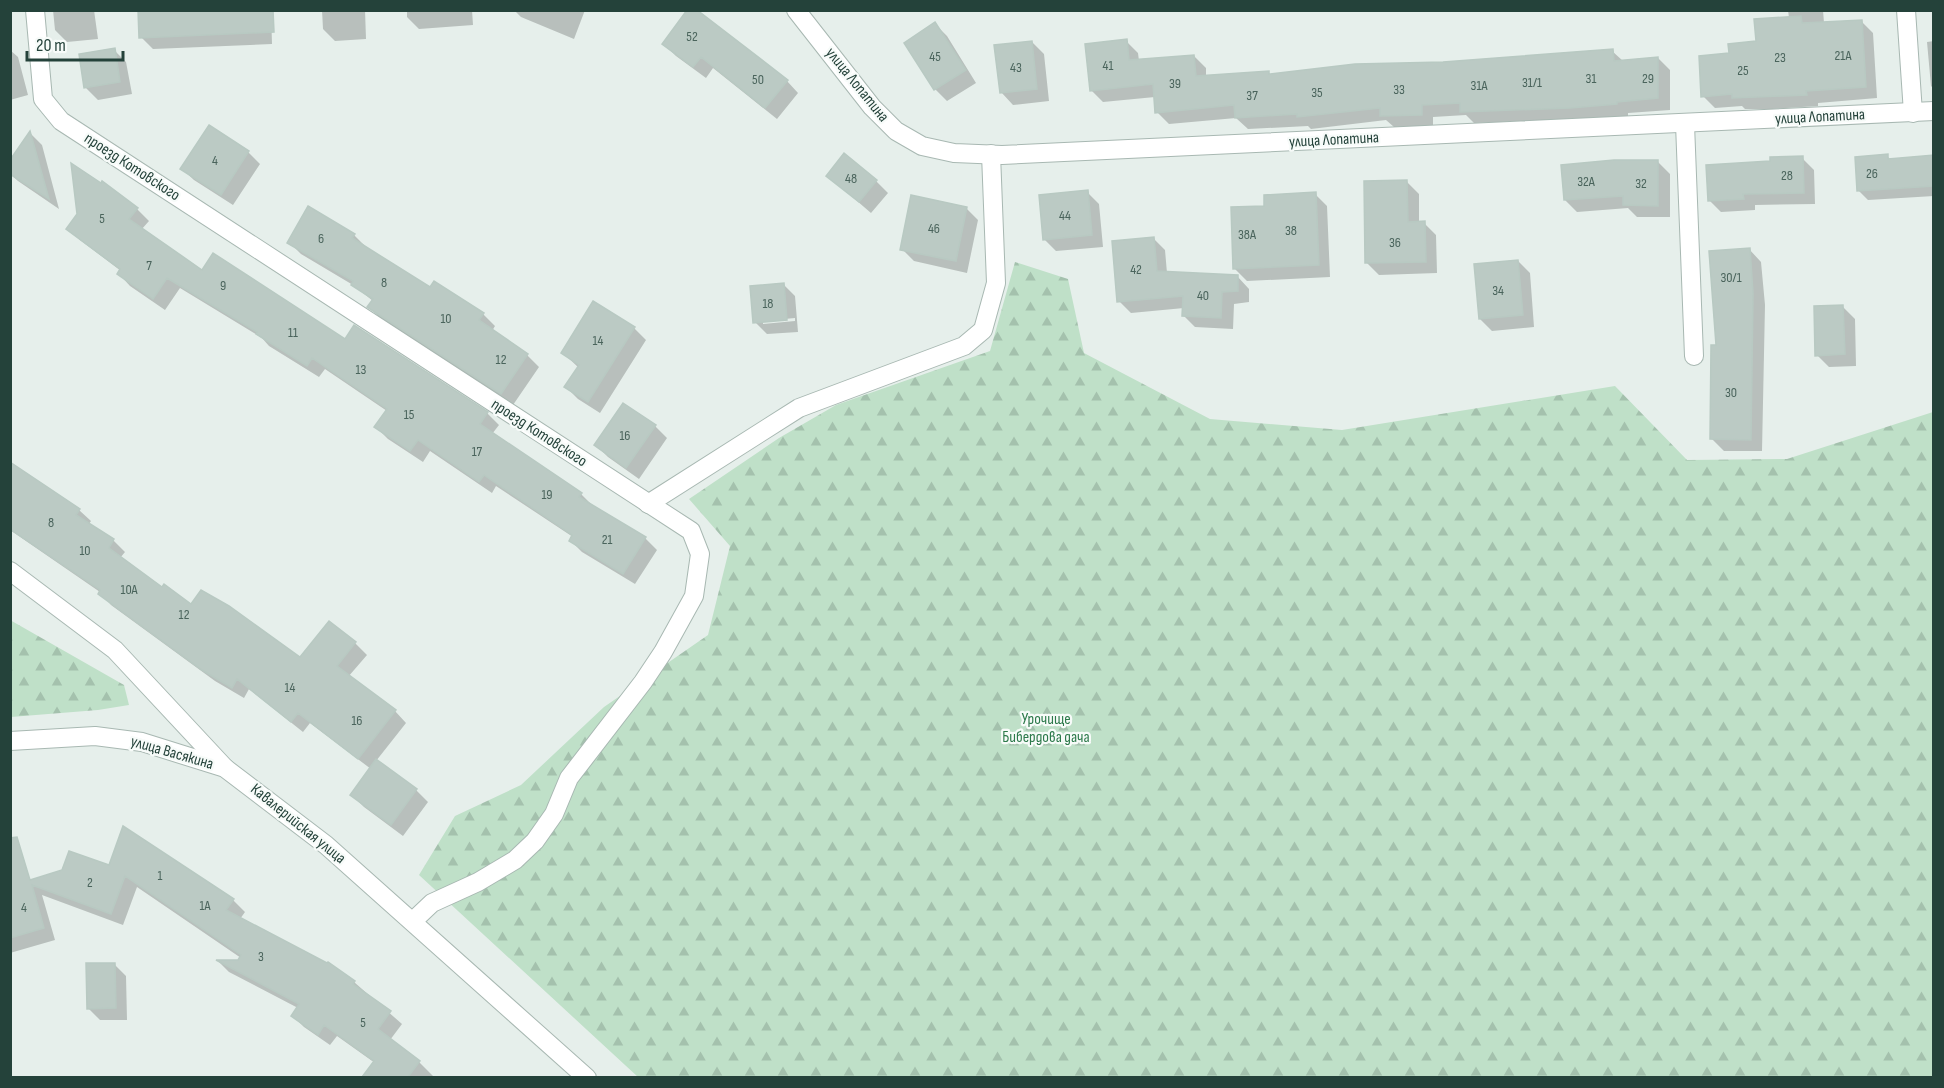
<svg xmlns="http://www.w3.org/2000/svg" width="1944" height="1088" viewBox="0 0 1944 1088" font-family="'Sofia Sans Condensed',sans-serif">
	<defs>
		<pattern id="forest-firs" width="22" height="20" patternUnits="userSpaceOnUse" patternTransform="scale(1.5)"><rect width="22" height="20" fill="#bfe0c8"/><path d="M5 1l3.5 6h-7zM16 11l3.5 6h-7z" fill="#a4c1ad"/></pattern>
	</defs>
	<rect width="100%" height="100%" fill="#e6efeb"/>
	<path fill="url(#forest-firs)" d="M1015,262L1068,279L1084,353L1210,419L1342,430L1615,386L1687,460L1787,459L1933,412V1077H638L419,875L455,816L521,785L604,707L708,635L730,546L689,499L779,438L836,405L990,351Z
		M10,620L124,685L129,705L98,710L11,717Z"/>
	<path fill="#0003" fill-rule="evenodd" d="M53,10H94L98,39L67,42L55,30Z
		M271,10L272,44L153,49L141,37Z
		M322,10H365L366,39L335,41L323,29Z
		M407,10H472L473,25L419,29L407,17Z
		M514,10H585L574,39L521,17Z
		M1788,10H1823L1824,23L1861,21L1873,33L1877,98L1818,103V106L1772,109H1745L1742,106L1715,108L1703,96L1730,55L1758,43L1789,18Z
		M935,24L947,36L976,83L947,101L935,89Z
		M1126,41L1138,53L1139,61L1194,56L1206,68V77L1268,72L1271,75L1612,51L1623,61L1658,58L1670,70V110L1628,113V116L1583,119L1474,123L1466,115L1433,117V126L1394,127L1386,120L1311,129L1308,126L1248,129L1236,118L1169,124L1157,112L1155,97L1103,102L1091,90Z
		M1934,41V89L1931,86L1927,42Z
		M1032,42L1044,54L1049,101L1013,105L1001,92Z
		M664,44L787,81L798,93L777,119L713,68L706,78L676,56Z
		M10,50L18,57L28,95L10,100Z
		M114,50L126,62L132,94L98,100L86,88Z
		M30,133L42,145L59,209L18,181L10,174Z
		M248,152L260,164L233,205L194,180L182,169Z
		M1887,156L1891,160L1934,157V196L1868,200L1858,190Z
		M1802,158L1814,170L1815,204L1755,205V210L1721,212L1709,200L1771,162Z
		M1658,162L1670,174V217H1637L1628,208L1577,212L1565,200Z
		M828,176L876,181L888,193L871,213Z
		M1407,182L1419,194V223H1424L1436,235L1437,273L1379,275L1367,263Z
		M1087,192L1099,204L1103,247L1056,251L1044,239Z
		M1315,194L1327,206L1330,277L1247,281L1235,269L1266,208Z
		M966,208L978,220L967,273L914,261L902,249Z
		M137,209L149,221L141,230L203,272L346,341L487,413L499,425L492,434L581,494L593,506L645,538L657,550L635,584L582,552L571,541L573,537L496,486L492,493L430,451L423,462L388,439L376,427L387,411L325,369L319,377L269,346L262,338L180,288L165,310L130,286L119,274L121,271L80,240L68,229Z
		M354,235L366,247L431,289L483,314L495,326L492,331L527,355L539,367L513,405L381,319L369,307L373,301L353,285L301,254L289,242Z
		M1153,238L1165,250L1167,273L1237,276L1249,289V302L1234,304L1233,329L1195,327L1183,315L1184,308L1131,313L1119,301Z
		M1749,249L1761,262L1765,305L1762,451H1724L1712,439L1717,346Z
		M1518,261L1530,273L1534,327L1492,331L1480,319Z
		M783,284L795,296L798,332L767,334L755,322ZM795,318V321L763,324V321Z
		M1843,307L1855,319L1856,366L1829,367L1817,355Z
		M634,328L646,340L600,413L578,399L566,387L579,368L563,353Z
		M655,426L667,438L639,479L608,457L596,445Z
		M10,464L79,510L91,521L89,524L113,540L125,552L120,558L163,589L192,607L300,659L329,623L355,643L367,655L348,677L395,711L406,723L376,761L416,790L428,802L403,836L364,807L352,795L371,769L310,723L303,732L249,689L244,698L215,681L111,605L100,592L10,530Z
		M124,829L233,900L245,912L240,919L354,982L402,1024L390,1040L419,1062L435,1078H379L370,1069L375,1063L337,1036L330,1045L304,1027L293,1016L298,1008L229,972L219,962L239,961L241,958L137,887L123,925L42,895L55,940L10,953V887L110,867Z
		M114,964L126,976L127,1020H100L88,1008Z"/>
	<path fill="#bbcac4" stroke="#b8c9c2" stroke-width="1.5" d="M138,10H273L274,32L139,38Z
		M687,10H697L788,80L765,108L701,57L693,67L662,44Z
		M1801,16L1802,23L1862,20L1866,87L1806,91L1807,95L1732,98V94L1701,97L1699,56L1729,53L1728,44L1756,41L1754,19Z
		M935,22L966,70L934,90L904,43Z
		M1127,39L1129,60L1194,55L1196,76L1269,71V74L1355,64L1443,62L1613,49L1614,61L1658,57V98L1617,102V104L1570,108L1460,112V103L1422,105V115L1380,116V108L1297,117V114L1235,118L1234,105L1155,113L1153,84L1090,91L1085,44Z
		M1032,41L1037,89L1000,93L994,45Z
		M115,48L120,82L84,88L79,54Z
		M209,125L249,151L221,195L180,169Z
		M30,131L49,199L10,174V160Z
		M844,153L877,180L859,202L826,176Z
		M1888,154V159L1934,155V186L1857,191L1855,157Z
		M1803,156L1804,193L1743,194L1744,199L1708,201L1706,165L1770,161V157Z
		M1614,160H1658V206L1623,205V196L1564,200L1561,165Z
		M71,163L101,183L102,181L138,208L129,219L202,270L213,253L345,339L354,325L488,412L480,424L582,493L579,497L646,537L623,574L569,541L572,535L484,475L479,482L418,440L410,451L374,427L387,409L312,358L307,366L256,334L257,332L167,278L153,299L117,274L120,269L66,229L77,214Z
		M1407,180L1408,222L1425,221L1426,262L1365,263L1364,181Z
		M1088,190L1092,235L1043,240L1039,195Z
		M1316,192L1319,265L1233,269L1231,207L1264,206V195Z
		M911,195L967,207L956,261L900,250Z
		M308,206L355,234L352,238L430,287L434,281L484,313L479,320L528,354L501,394L367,307L373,299L351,285L353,281L287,243Z
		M1154,237L1157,271L1238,275V291L1222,292L1221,318L1182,316L1183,296L1117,302L1112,241Z
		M1750,248L1753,293L1751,440L1710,439L1711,345H1716L1709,251Z
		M1518,260L1523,315L1479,319L1474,264Z
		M784,283L787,320L753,323L750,286Z
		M593,301L635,327L588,402L564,387L579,365L561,353Z
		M1843,305L1845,354L1815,356L1814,306Z
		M623,403L656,425L626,468L594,445Z
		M10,462L80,509L76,515L114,539L109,548L162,587L164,584L191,604L201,590L229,606L300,657L329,621L356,642L337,666L396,710L358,759L298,713L291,722L237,679L232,688L202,670L98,594L100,590L10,529Z
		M376,759L417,789L391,825L350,795Z
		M123,826L234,899L226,910L327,963L328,962L355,981L353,984L391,1011L378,1029L420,1061L408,1077H362L374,1061L324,1025L318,1035L291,1016L299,1004L216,960H238L241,955L125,876L111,914L32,885L44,928L10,938V838L17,837L30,880L62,870L69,851L109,865Z
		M86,963H115L116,1008L87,1009Z"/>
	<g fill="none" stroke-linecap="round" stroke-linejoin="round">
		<g stroke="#a8b8b2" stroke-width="20">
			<path id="service" d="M1906,10L1913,113
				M1685,124L1694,356
				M648,504L799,408L964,346L983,330L996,283L991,154"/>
		</g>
		<g stroke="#a8b8b2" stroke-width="20">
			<path id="minor" d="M35,10L43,99L61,121L691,531L700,554L694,596L663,652L643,682L569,778L554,814L535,841L515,860L478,882L432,903L413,921
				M10,571L115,650L225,768"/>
		</g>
		<g stroke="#a8b8b2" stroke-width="20">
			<path id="tertiary" d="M796,10L872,107L896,131L922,146L954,153L1002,155L1934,111
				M10,741L95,736L142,742L225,768L326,845L587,1078"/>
		</g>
		<use href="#service" stroke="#fff" stroke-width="18"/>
		<use href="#minor" stroke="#fff" stroke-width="18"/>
		<use href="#tertiary" stroke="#fff" stroke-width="18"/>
	</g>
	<g text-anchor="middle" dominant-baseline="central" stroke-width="4.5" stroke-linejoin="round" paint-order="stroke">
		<g font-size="14" fill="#4a645c">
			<text x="692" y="36">52</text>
			<text x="1843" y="55">21А</text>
			<text x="935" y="56">45</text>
			<text x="1780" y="57">23</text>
			<text x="1108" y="65">41</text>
			<text x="1016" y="67">43</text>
			<text x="1743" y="70">25</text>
			<text x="1591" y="78">31</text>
			<text x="1648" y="78">29</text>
			<text x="758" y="79">50</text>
			<text x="1532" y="82">31/1</text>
			<text x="1175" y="83">39</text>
			<text x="1479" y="85">31А</text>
			<text x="1399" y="89">33</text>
			<text x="1317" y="92">35</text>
			<text x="1252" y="95">37</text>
			<text x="215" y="160">4</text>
			<text x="1872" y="173">26</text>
			<text x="1787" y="175">28</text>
			<text x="851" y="178">48</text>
			<text x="1586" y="181">32А</text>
			<text x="1641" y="183">32</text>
			<text x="1065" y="215">44</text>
			<text x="102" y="218">5</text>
			<text x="934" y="228">46</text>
			<text x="1291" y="230">38</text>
			<text x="1247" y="234">38А</text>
			<text x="321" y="238">6</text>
			<text x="1395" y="242">36</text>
			<text x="149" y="265">7</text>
			<text x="1136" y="269">42</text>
			<text x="1731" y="277">30/1</text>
			<text x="384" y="282">8</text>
			<text x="223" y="285">9</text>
			<text x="1498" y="290">34</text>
			<text x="1203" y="295">40</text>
			<text x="768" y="303">18</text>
			<text x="446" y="318">10</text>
			<text x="293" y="332">11</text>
			<text x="598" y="340">14</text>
			<text x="501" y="359">12</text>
			<text x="361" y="369">13</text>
			<text x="1731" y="392">30</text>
			<text x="409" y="414">15</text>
			<text x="625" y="435">16</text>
			<text x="477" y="451">17</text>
			<text x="547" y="494">19</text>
			<text x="51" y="522">8</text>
			<text x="607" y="539">21</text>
			<text x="85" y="550">10</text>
			<text x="129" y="589">10А</text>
			<text x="184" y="614">12</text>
			<text x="290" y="687">14</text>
			<text x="357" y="720">16</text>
			<text x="160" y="875">1</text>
			<text x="90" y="882">2</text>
			<text x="205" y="905">1А</text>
			<text x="24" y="907">4</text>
			<text x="261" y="956">3</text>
			<text x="363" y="1022">5</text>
		</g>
		<g font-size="16" fill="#24423a" stroke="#f7fbf9">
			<text transform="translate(857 85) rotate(51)">улица Лопатина</text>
			<text transform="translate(1820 117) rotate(-3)">улица Лопатина</text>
			<text transform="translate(1334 140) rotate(-3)">улица Лопатина</text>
			<text transform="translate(132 167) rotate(33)">проезд Котовского</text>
			<text transform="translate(539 433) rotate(33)">проезд Котовского</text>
			<text transform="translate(172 753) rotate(16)">улица Васякина</text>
			<text transform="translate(298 824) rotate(39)">Кавалерийская улица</text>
		</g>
		<g font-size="16" fill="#2d7a4b" stroke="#f7fbf9">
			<text x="1046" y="719">Урочище<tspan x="1046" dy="18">Бибердова дача</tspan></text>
		</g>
	</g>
	<rect width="1944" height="1088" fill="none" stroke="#24423a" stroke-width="24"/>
	<path d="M27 51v9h96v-9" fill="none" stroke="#24423a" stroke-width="3"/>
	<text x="36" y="51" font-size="18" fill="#24423a" stroke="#f7fbf9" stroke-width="4.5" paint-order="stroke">20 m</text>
</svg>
